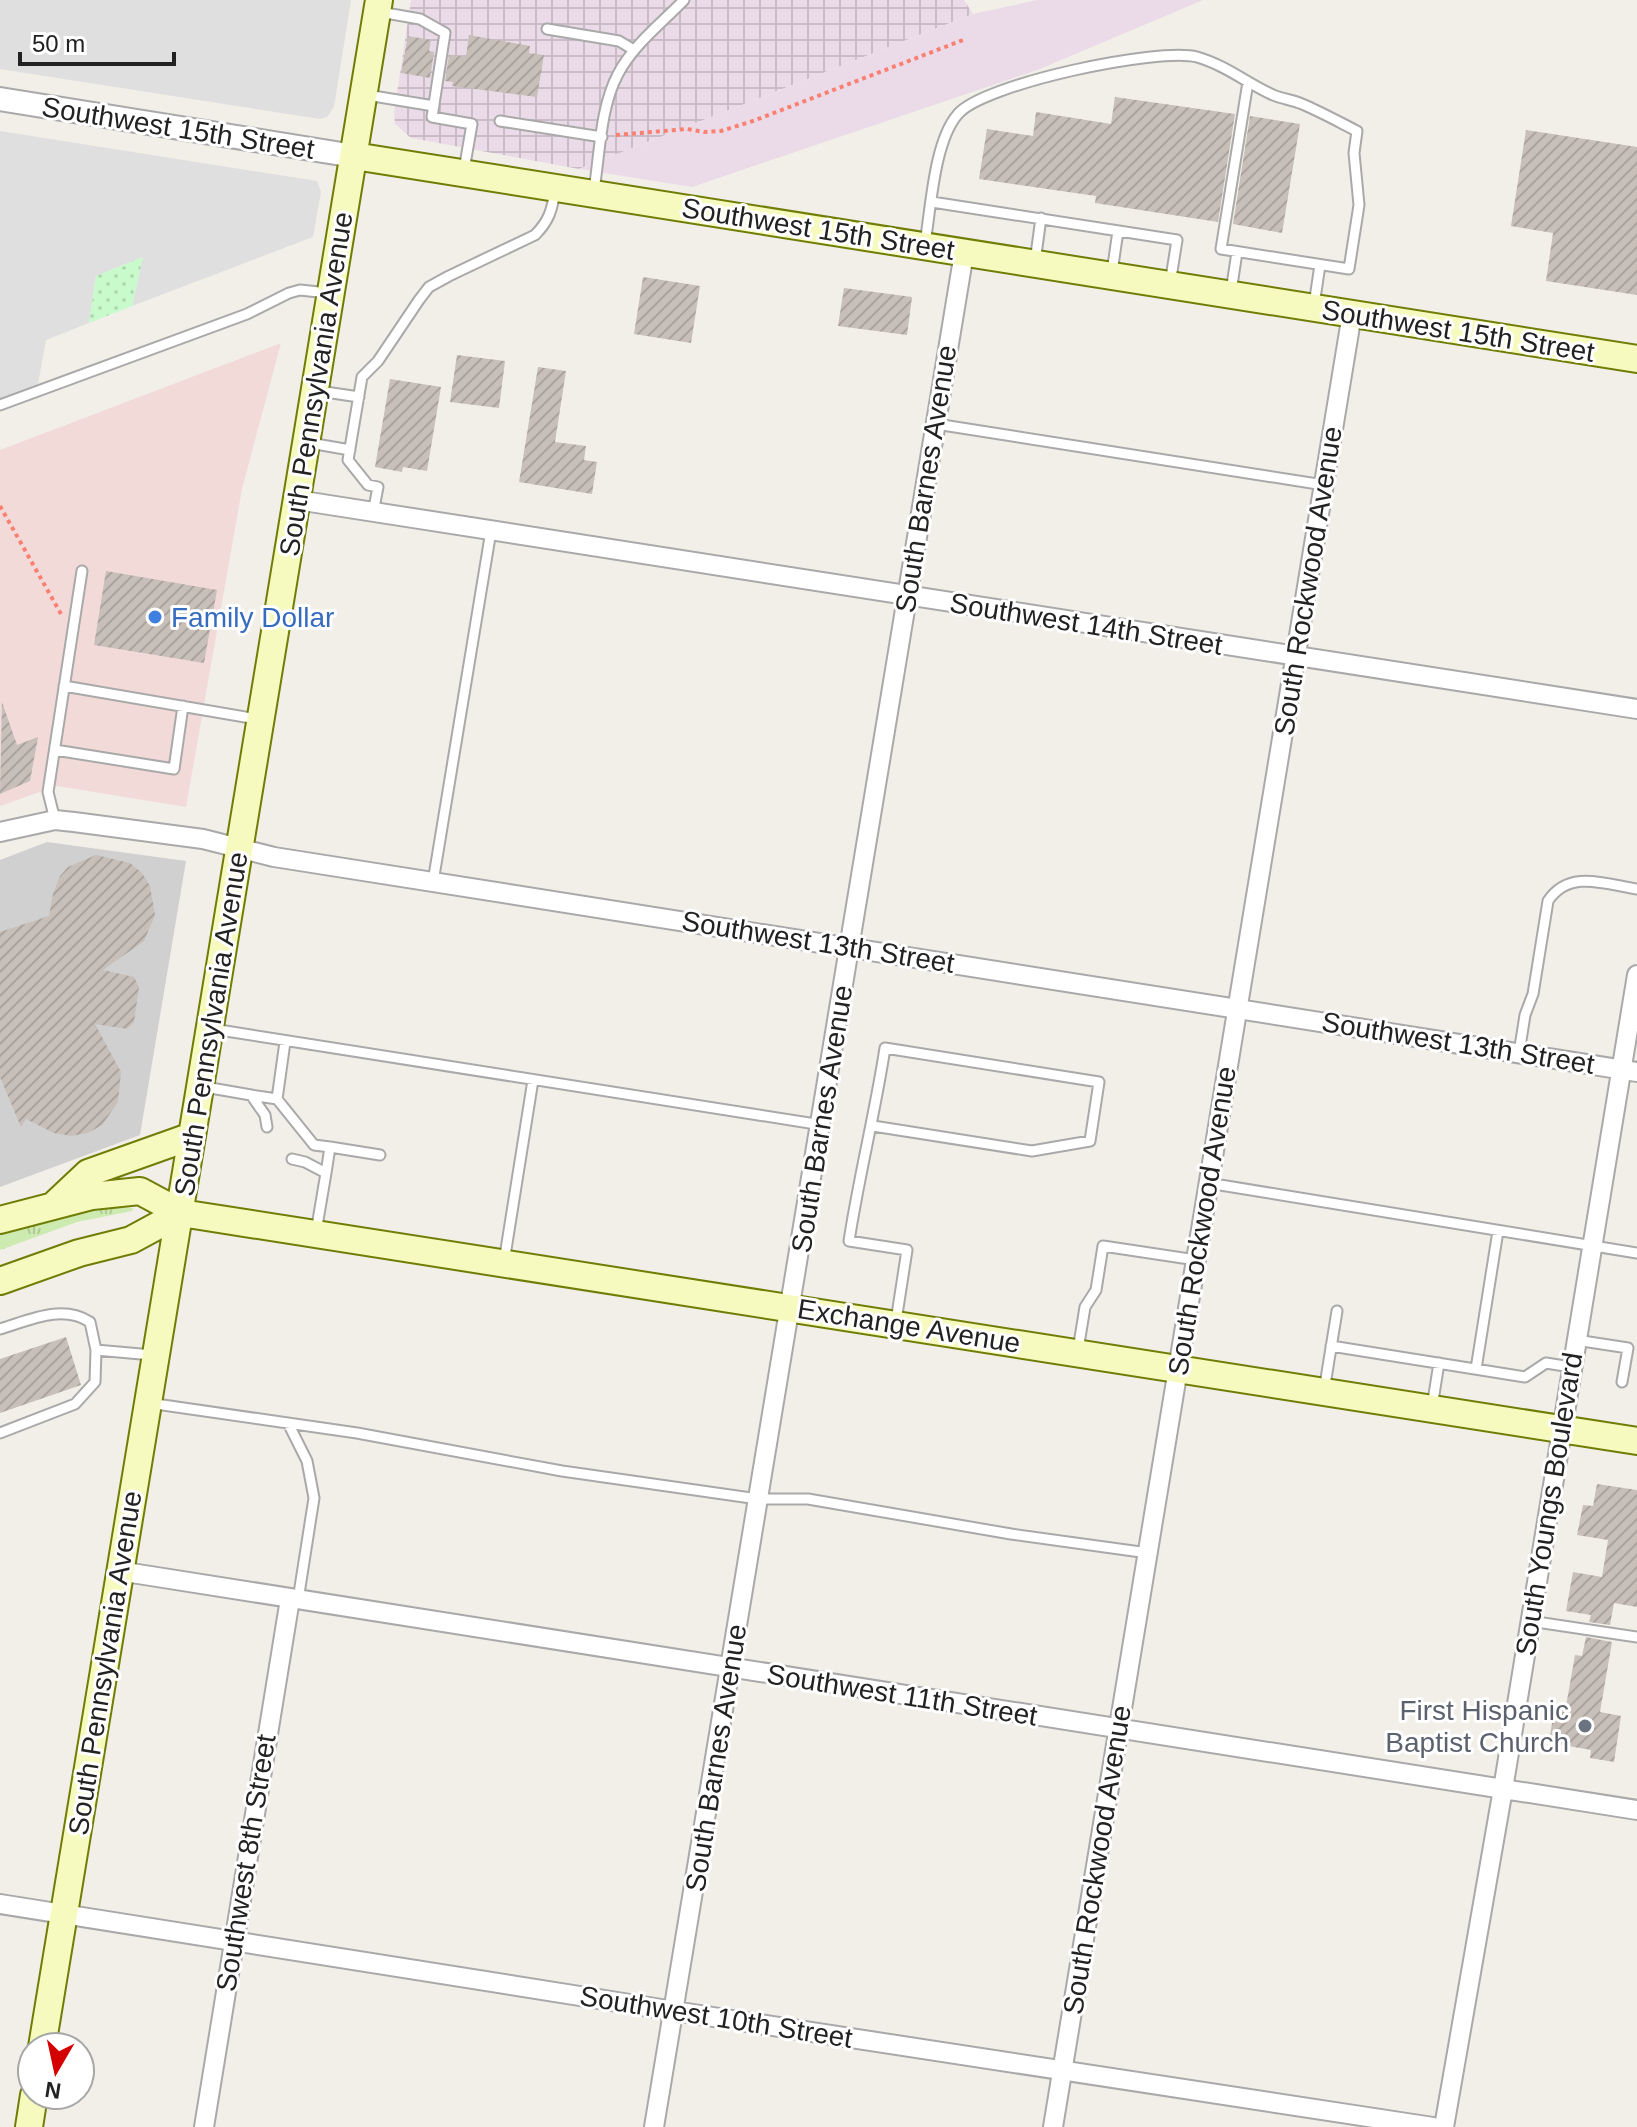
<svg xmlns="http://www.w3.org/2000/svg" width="1637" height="2127" viewBox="0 0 1637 2127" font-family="Helvetica,sans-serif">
	<defs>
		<pattern id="industrial-grid" width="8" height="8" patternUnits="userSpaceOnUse" patternTransform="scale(2)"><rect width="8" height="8" fill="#ebdbe8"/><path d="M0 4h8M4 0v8" fill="none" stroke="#c9bcc7"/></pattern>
		<pattern id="grass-tufts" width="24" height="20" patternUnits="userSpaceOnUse" patternTransform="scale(2)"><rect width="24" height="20" fill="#cdebb0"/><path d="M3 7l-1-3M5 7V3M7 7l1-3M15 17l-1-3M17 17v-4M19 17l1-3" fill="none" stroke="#b0c997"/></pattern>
		<pattern id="park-dots" width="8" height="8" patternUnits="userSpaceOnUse" patternTransform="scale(2)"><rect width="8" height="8" fill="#c8facc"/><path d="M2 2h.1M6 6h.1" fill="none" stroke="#acd6af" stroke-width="1.8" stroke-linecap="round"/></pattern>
		<pattern id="building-hatch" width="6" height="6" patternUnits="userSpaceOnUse" patternTransform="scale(2)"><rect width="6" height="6" fill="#c7bfb8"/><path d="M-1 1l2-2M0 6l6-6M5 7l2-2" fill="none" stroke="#aba49e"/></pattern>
	</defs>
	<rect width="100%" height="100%" fill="#f2efe9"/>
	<path fill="#e0dfdf" d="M0,0H351L334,107L327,117L320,119L0,69Z
		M0,131L317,181L321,192L313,237L132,306L143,257L96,276L89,323L46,340L38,384L0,398Z"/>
	<path fill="#f2dad9" d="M281,343L242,489L186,807L57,786L0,806V450Z"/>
	<path fill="url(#industrial-grid)" d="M411,0H964L973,14L579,169L411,138L395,124L394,113Z"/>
	<path fill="#d0d0d0" d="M47,842L186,861L140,1135L0,1187V860Z"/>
	<path fill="#ebdbe8" d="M1037,0H1203L1040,69L692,187L579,169L973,14Z"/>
	<path fill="url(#grass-tufts)" d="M98,1207L133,1208L132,1211L77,1222L0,1250V1235L46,1219Z"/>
	<path fill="url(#park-dots)" d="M143,257L132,306L89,323L96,276Z"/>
	<path fill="url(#building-hatch)" d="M469,35L530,46L529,53L544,55L537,97L452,86L453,82L445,81L449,55L466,57Z
		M408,36L431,40L429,51L434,52L430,78L401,73Z
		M1115,97L1235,114L1218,222L1095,203L1096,196L979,179L987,129L1033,136L1036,112L1111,124Z
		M1250,116L1300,124L1282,233L1233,224Z
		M1526,130L1637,147V295L1546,281L1553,233L1511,226Z
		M643,277L700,286L691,343L634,334Z
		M844,288L912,297L907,335L838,326Z
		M457,355L505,361L499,408L450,402Z
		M538,367L566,371L555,442L586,446L584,460L597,462L592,494L519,482Z
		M390,379L441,387L427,471L403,467L402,472L375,467Z
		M106,571L217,590L204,663L94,645Z
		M2,702L17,745L38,737L30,781L0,794Z
		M96,855L130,863L142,873L150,886L155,915L144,941L103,970L134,977L139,987L134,1022L127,1029L95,1024L121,1072L118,1102L102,1125L88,1133L71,1136L54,1133L26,1119L21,1127L0,1077V932L49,916L53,894L60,876L68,867Z
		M66,1337L81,1385L0,1413V1359Z
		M1597,1484L1637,1490V1607L1614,1603L1610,1625L1589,1622L1591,1615L1566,1611L1573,1572L1602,1577L1608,1540L1577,1535L1583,1505L1593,1506Z
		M1586,1637L1612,1642L1600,1712L1621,1716L1614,1762L1590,1758L1591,1750L1557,1744L1558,1736L1550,1735L1554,1712L1562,1714L1563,1706H1566L1575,1655L1582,1656Z"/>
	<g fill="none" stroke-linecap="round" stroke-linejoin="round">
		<g stroke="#a9a9a9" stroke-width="13">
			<path id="service" d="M380,12L420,19L445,33L432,117L472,124L464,170
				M547,29L619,41L634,50
				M367,95L434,106
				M500,121L602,137
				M594,190C600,153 600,108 618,74C633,45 662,23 684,0
				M932,202L1177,240L1170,284
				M925,243C931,208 934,141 958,114C983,84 1158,47 1197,57C1225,65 1247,83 1273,95C1283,99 1293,100 1302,104C1321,112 1339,122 1357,131L1354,153L1359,205L1349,269L1221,249L1248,82
				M1035,262L1041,218
				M1112,272L1118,231
				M1231,292L1237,252
				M1314,305L1320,265
				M319,391L359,397
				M0,405L247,314L289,293L300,290L328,293
				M936,424L1324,485
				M310,443L350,450
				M373,513L378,487L368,485L348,460L362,377L378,361L419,300L429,287L449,276L535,235C549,221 552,210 555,191
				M64,686L257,719
				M55,750L174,769L183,706
				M55,820L48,792L82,571
				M433,882L491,531
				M213,1029L822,1125
				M1519,1053L1525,1015L1533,994L1548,901C1569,869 1605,884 1637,889
				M205,1087L251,1095L265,1115L267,1127
				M251,1095L277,1099L314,1145L330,1147
				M277,1099L285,1042
				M873,1126L1032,1151L1090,1141L1099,1082L885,1048C875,1113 859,1176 849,1241L907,1250L896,1321
				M292,1159L305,1162L326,1173L316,1232
				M326,1173L330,1147L380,1155
				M1208,1183L1637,1253
				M504,1262L533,1080
				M0,1329C30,1320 62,1304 90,1322L96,1350L95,1382L75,1404L0,1433
				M1576,1340L1628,1348L1622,1382
				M1331,1346L1525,1377L1546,1363L1571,1367
				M96,1350L152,1355
				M1078,1350L1085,1307L1096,1290L1103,1246L1196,1260
				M1476,1369L1498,1231
				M1324,1391L1337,1311
				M149,1403L357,1433L562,1471L758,1499H808L1011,1534L1148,1553
				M1432,1407L1439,1363
				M288,1423L307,1461L314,1498L298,1600
				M1530,1621L1637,1637"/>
		</g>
		<g stroke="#a9a9a9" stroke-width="22">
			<path id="minor" d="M297,500L1637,709
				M0,832L55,820L74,822L203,839L274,857L1637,1072
				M119,1571L1637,1810
				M0,1904L674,2011L1433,2127
				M204,2127L290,1599
				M654,2127L964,253
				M1053,2127L1352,314
				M1444,2127L1503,1789L1637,975"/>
		</g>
		<g stroke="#a9a9a9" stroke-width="26">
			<path id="tertiary" d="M0,99L354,156"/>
		</g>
		<g stroke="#707d05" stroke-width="30">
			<path id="secondary" d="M354,156L1637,359
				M54,1205L88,1173L192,1136
				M0,1220L92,1196L140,1191L181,1213L1637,1441
				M0,1281L79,1253L131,1240L181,1213
				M42,2047L379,0
				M29,2127L34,2095"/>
		</g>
		<path stroke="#fa8072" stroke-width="4" stroke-dasharray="4 4" stroke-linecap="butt" d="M616,135L687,129L704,132L721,131L753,121L963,40
			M0,506L61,614"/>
		<use href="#service" stroke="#fff" stroke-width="9"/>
		<use href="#minor" stroke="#fff" stroke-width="18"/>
		<use href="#tertiary" stroke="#fff" stroke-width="22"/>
		<use href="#secondary" stroke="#f7fabf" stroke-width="26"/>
	</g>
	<circle fill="#3f7fe0" stroke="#fff" stroke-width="3" cx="155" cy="617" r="8"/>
	<circle fill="#6b7280" stroke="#fff" stroke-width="3" cx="1585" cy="1726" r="8"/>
	<g text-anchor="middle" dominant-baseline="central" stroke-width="6" stroke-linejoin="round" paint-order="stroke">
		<g font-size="28" fill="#222" stroke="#fff">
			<text transform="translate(178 128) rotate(9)">Southwest 15th Street</text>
			<text transform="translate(818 229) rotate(9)">Southwest 15th Street</text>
			<text transform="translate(1458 331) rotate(9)">Southwest 15th Street</text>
			<text transform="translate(316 384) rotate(-81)">South Pennsylvania Avenue</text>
			<text transform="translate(926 479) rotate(-81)">South Barnes Avenue</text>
			<text transform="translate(1308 581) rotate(-81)">South Rockwood Avenue</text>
			<text transform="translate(1086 624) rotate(9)">Southwest 14th Street</text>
			<text transform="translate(818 942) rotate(9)">Southwest 13th Street</text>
			<text transform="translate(211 1024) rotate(-81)">South Pennsylvania Avenue</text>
			<text transform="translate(1458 1043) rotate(9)">Southwest 13th Street</text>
			<text transform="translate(822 1119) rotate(-81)">South Barnes Avenue</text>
			<text transform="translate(1202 1221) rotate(-81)">South Rockwood Avenue</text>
			<text transform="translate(909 1326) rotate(9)">Exchange Avenue</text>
			<text transform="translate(1549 1504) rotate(-81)">South Youngs Boulevard</text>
			<text transform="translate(105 1663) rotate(-81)">South Pennsylvania Avenue</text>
			<text transform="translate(902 1695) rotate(9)">Southwest 11th Street</text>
			<text transform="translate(716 1758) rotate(-81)">South Barnes Avenue</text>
			<text transform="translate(1097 1860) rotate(-81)">South Rockwood Avenue</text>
			<text transform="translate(246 1863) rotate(-81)">Southwest 8th Street</text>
			<text transform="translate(716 2017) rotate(9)">Southwest 10th Street</text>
		</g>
		<g font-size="28" fill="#366cbe" stroke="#fff" text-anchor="start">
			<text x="171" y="617">Family Dollar</text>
		</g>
		<g font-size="28" fill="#5b616d" stroke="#fff" text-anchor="end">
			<text x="1569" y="1710">First Hispanic<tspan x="1569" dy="32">Baptist Church</tspan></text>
		</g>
	</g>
	<g transform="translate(56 2071) rotate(189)"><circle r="38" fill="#ffffff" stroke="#a7a7a7" stroke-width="2"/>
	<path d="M0-6L14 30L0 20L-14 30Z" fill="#d40000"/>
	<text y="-12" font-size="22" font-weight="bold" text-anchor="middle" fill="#222222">N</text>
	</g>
	<path d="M20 52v12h154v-12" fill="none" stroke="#222222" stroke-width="4"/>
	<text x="32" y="52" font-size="24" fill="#222222" stroke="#ffffff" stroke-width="6" paint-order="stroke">50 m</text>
</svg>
